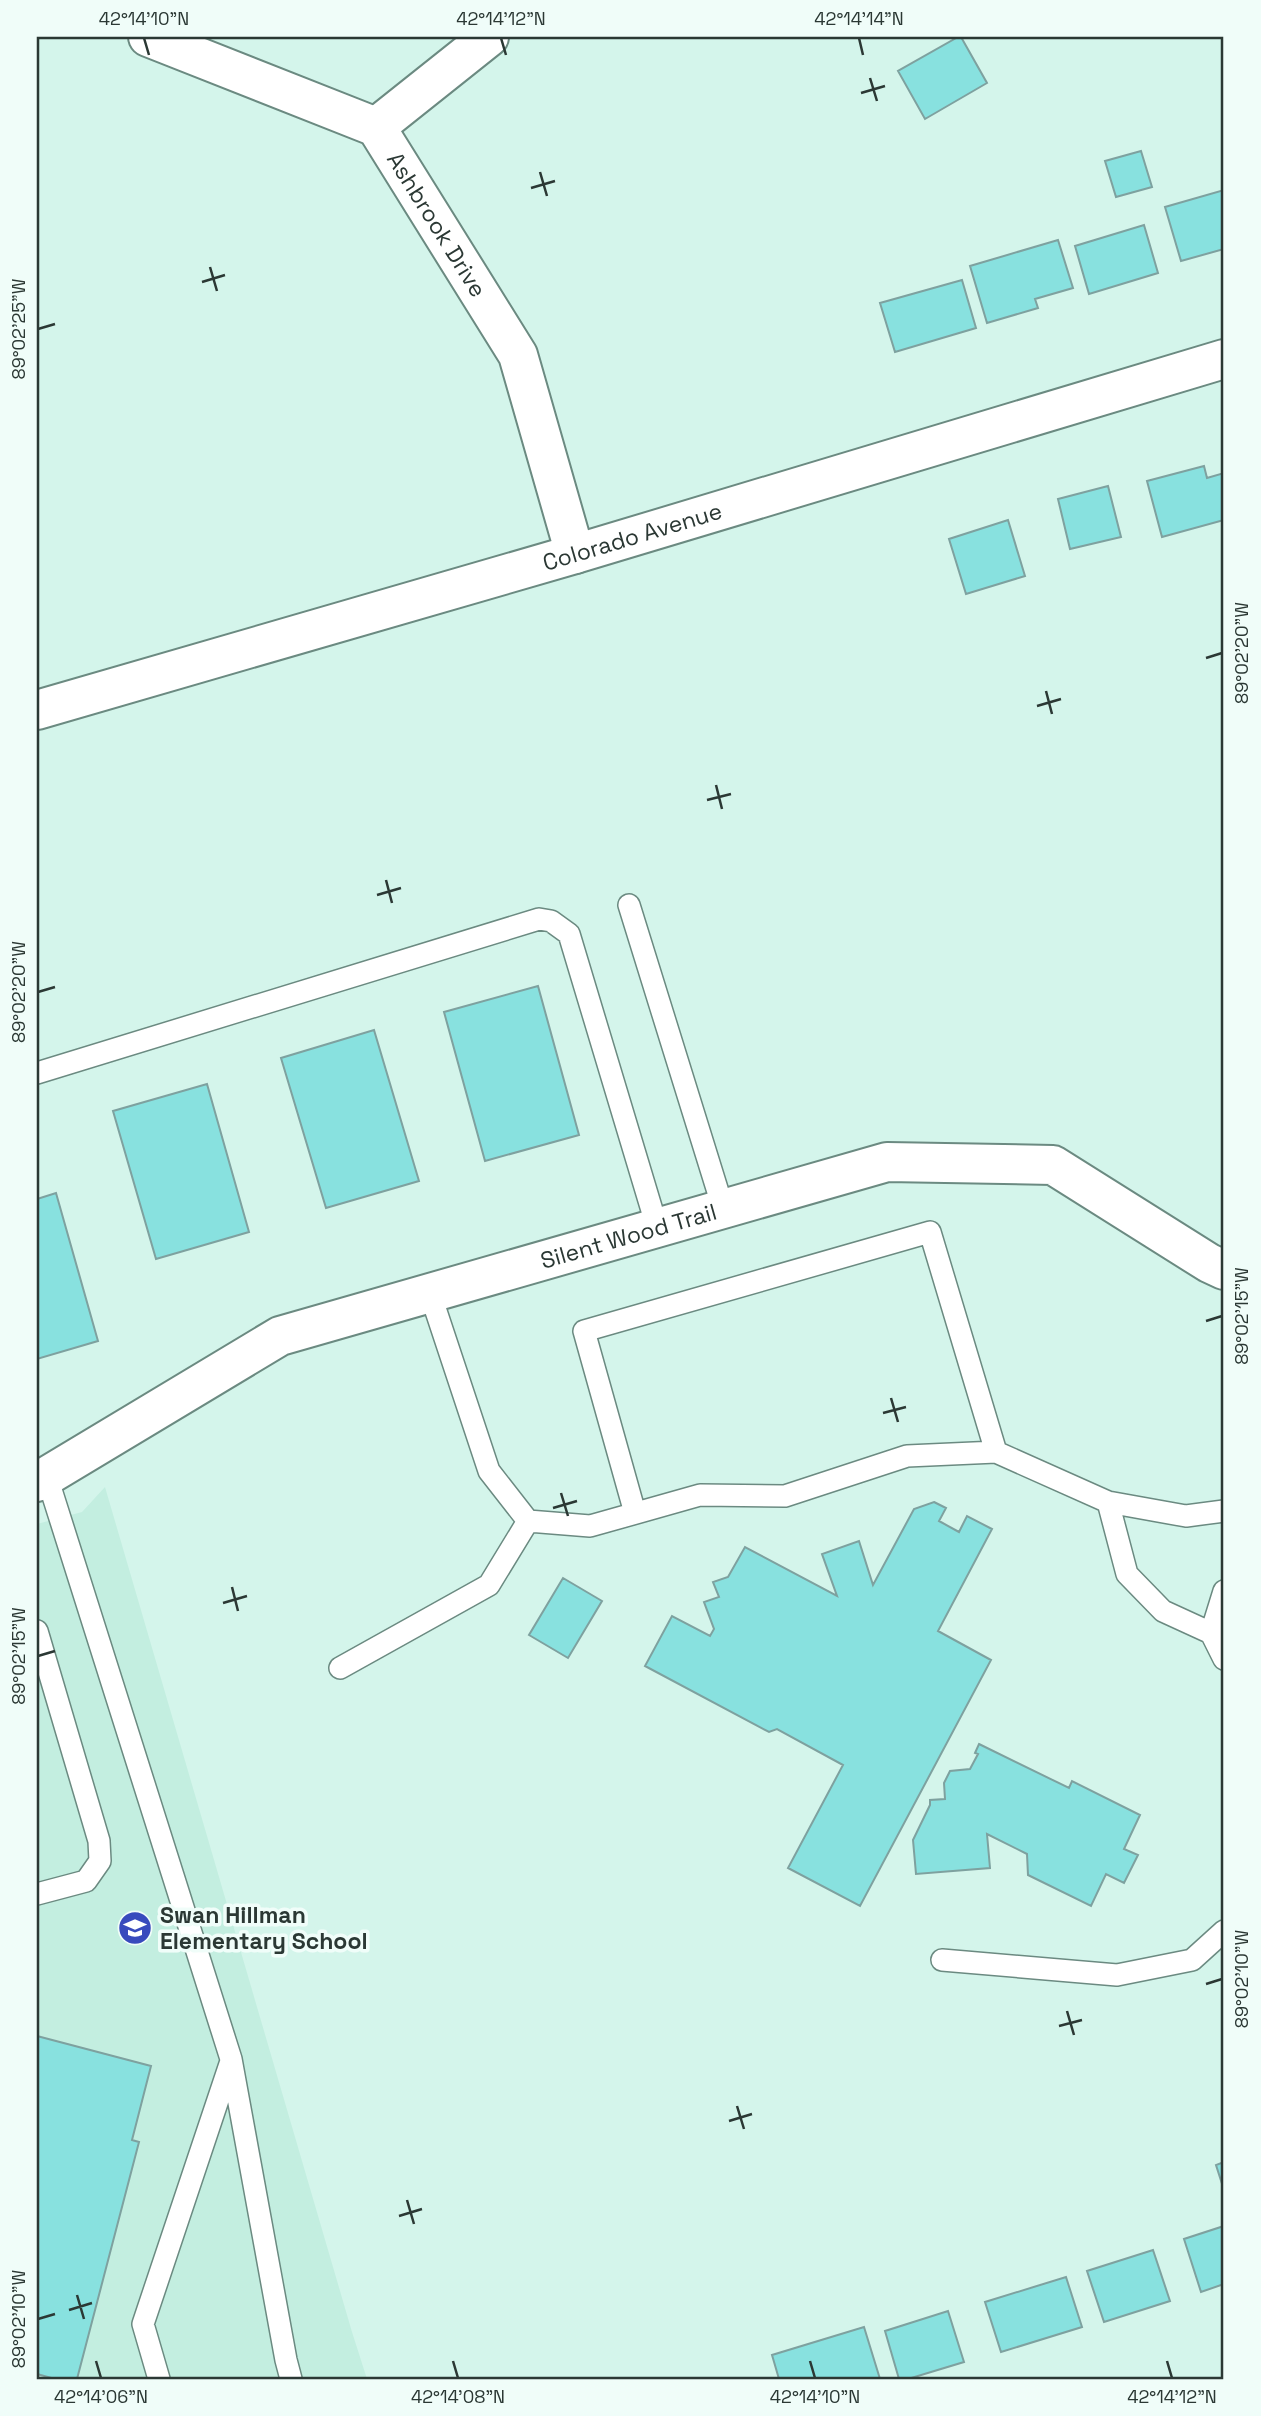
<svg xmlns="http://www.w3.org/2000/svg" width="1261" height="2416" viewBox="0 0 1261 2416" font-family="'Space Grotesk',sans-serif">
	<rect width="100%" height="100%" fill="#d4f5eb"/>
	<path fill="#c3eee0" d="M105,1487L352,2332L367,2379H37V1524L82,1512Z"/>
	<path fill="#88e1df" stroke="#7ea19f" stroke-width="2" d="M958,37H961L987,83L925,119L898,71Z
		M1141,151L1152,187L1116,197L1105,161Z
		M1224,190V249L1181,261L1165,207Z
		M1144,225L1158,273L1089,294L1075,246Z
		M1058,240L1073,288L1035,299L1038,308L987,323L970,266Z
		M962,280L976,328L895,352L880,303Z
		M1204,466L1207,478L1224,473V520L1162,537L1147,481Z
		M1108,486L1121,537L1070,549L1058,499Z
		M1008,520L1025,576L966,594L949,539Z
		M538,986L579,1135L485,1161L444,1012Z
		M374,1030L419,1181L326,1208L281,1058Z
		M207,1084L249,1232L156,1259L113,1111Z
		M56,1193L98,1341L37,1359V1199Z
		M934,1502L946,1508L939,1521L959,1532L967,1516L992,1529L938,1631L991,1660L860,1906L788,1868L843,1765L777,1729L769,1732L645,1666L672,1616L710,1636L714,1629L704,1602L719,1597L713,1582L728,1577L745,1547L837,1596L822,1554L859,1541L873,1585L914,1509Z
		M563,1578L602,1601L568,1658L529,1635Z
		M979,1744L1069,1788L1072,1781L1140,1815L1124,1849L1138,1855L1124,1883L1106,1874L1091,1906L1028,1875L1027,1854L987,1834L990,1868L916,1874L913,1840L930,1805V1800L945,1799L944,1783L950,1771L970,1769L978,1754L975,1753Z
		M37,2036L151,2066L132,2140L139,2142L77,2379H55L37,2374Z
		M1224,2162V2190L1216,2165Z
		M1224,2226V2284L1201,2292L1184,2239Z
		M1153,2250L1170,2301L1104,2322L1087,2271Z
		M1066,2277L1082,2327L1001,2352L985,2302Z
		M948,2311L964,2362L908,2379H899L885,2331Z
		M864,2327L880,2379H779L772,2355Z"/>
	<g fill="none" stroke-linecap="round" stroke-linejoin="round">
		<g stroke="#6b8a81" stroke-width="24">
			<path id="service" d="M629,905L723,1208
				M37,1073L539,919L551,921L569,934L657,1227
				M430,1293L489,1471L528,1521L590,1526L700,1495L785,1496L907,1456L996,1452L1108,1502L1186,1516L1224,1511
				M47,1477L231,2059L286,2360L291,2379
				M1108,1502L1127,1574L1163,1611L1211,1633
				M635,1513L584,1331L930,1232L996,1452
				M1224,1591L1211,1633L1224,1659
				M37,1631L99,1841L100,1861L86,1881L37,1894
				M340,1668L489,1585L528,1521
				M942,1960L1117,1975L1192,1960L1224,1931
				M159,2379L143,2324L231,2061"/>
		</g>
		<g stroke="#6b8a81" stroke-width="42">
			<g id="minor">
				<path id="s1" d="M148,37L376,127L518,355L575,554"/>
				<path d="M376,127L489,37"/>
				<path id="s2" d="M37,710L575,554L1224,359"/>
				<path id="s3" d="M37,1482L280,1336L887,1162L1053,1165L1209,1263L1224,1270"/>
			</g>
		</g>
		<use href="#service" stroke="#fff" stroke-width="21"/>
		<use href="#minor" stroke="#fff" stroke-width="38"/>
	</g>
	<path fill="none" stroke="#2b3834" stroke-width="2.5" d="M144,38L149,55M501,38L506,55M859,38L863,55M870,78L877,101M861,93L885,86M540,172L547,196M531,188L555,181M210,267L217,291M202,282L225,275M38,329L55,324M1206,658L1222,653M1046,691L1052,714M1037,706L1061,699M716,785L722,809M707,800L731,794M386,880L392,903M377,895L401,888M38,992L55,987M1206,1321L1222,1316M891,1398L898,1422M883,1413L906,1407M561,1493L568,1516M553,1508L577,1501M232,1587L238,1611M223,1603L247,1596M38,1656L55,1651M1206,1984L1222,1979M1067,2011L1074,2035M1059,2026L1082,2020M737,2106L744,2129M729,2121L752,2114M407,2200L414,2224M399,2216L422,2209M77,2295L84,2319M69,2310L92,2303M38,2319L55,2314M96,2361L101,2378M453,2361L458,2378M810,2361L815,2378M1167,2361L1172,2378"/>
	<defs>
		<g id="school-disc" transform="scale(1.75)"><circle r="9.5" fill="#384abd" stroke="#f0fdf9"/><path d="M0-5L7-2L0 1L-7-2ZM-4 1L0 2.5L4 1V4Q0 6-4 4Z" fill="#fff"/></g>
	</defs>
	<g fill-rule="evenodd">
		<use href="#school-disc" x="135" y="1928"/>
	</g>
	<g text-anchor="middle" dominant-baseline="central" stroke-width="7" stroke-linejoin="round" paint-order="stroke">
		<g font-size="23" fill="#2b3834" stroke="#f0fdf9">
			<text stroke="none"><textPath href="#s1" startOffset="360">Ashbrook Drive</textPath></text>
			<text stroke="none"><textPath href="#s2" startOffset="620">Colorado Avenue</textPath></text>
			<text stroke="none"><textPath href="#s3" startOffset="646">Silent Wood Trail</textPath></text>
		</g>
		<g font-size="23" font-weight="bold" fill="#2b3834" stroke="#f0fdf9" text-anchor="start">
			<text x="160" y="1915">Swan Hillman<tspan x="160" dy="26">Elementary School</tspan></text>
		</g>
	</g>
	<rect width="1261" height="2416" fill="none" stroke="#f0fdf9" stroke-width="77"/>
	<rect x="38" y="38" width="1184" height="2340" fill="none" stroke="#2b3834" stroke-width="2.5"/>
	<g font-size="18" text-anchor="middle" fill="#2b3834">
		<text x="144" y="25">42°14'10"N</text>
		<text x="501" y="25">42°14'12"N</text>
		<text x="859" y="25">42°14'14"N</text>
		<text transform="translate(19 329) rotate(-90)" y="6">89°02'25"W</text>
		<text transform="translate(1242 653) rotate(-90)" y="6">89°02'20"W</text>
		<text transform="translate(19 992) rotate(-90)" y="6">89°02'20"W</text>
		<text transform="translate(1242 1316) rotate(-90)" y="6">89°02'15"W</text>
		<text transform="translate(19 1656) rotate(-90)" y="6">89°02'15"W</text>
		<text transform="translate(1242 1979) rotate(-90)" y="6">89°02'10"W</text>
		<text transform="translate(19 2319) rotate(-90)" y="6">89°02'10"W</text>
		<text x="101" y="2403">42°14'06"N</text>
		<text x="458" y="2403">42°14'08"N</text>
		<text x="815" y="2403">42°14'10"N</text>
		<text x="1172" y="2403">42°14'12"N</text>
	</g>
</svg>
